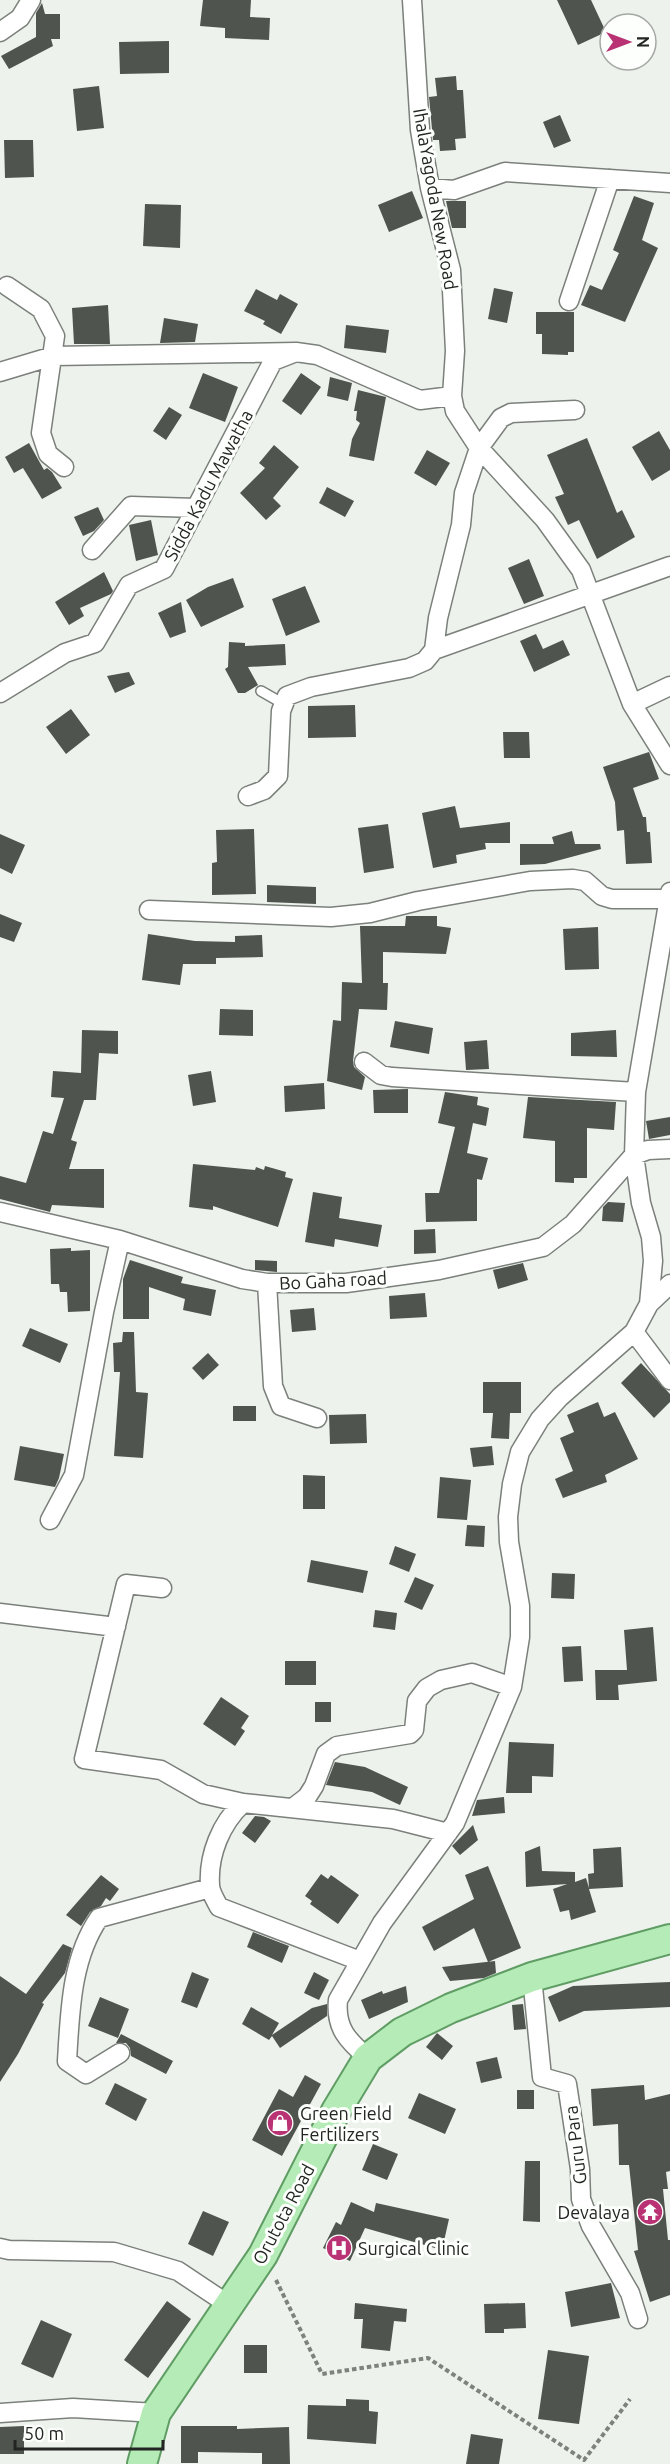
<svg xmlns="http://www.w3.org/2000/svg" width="670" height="2464" viewBox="0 0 670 2464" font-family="Ubuntu,sans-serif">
	<rect width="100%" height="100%" fill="#edf2ed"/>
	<path fill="#4f544f" d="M203,0H251L250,17L270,18L269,40L225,38V28L200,26Z
		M557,0H591L606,32L578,45Z
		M42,3L45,14H60V39H51L53,46L9,69L1,56L36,37V13Z
		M169,41V73L120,74L119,42Z
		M456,76L457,90H463L466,138L455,139L456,150L440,151L439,140H433L429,97L437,96L435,78Z
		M99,86L104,128L77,131L73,89Z
		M560,115L571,141L554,148L543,122Z
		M4,140H33L34,177L5,178Z
		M412,191L423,218L389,232L378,205Z
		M634,196L654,203L642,240L658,248L625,322L581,305L590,285L602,290L619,253L613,250Z
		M446,201H466V228H452Z
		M145,204L181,205L180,248L143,246Z
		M494,288L513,292L507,323L488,319Z
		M256,289L277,300L280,294L298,304L281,334L263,324L265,321L244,311Z
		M108,305L110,344H74L72,308Z
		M536,312H574V352H568V355L542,354V334H536Z
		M164,318L198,324L195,342L160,343Z
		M346,325L389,330L386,353L344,348Z
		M203,373L238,387L225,422L189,408Z
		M301,373L321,387L301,415L282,401Z
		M330,377L352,383L348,401L327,396Z
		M358,390L386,397L374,461L349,456L352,439L360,423L356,420L357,411H354Z
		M169,407L182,415L166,440L153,431Z
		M659,431L670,450V470L652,481L632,447Z
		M587,438L617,513L622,510L635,537L597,559L579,520L568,525L555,497L564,494L547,455Z
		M29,443L44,470L47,468L52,472L62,488L42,499L23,468L14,473L5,457Z
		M274,445L299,467L273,498L281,506L266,520L240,493L265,468L259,463Z
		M427,450L450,463L436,486L414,473Z
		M327,487L354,501L345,517L319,503Z
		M98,507L104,520L94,531L83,536L74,517Z
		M151,520L158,555L136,561L129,525Z
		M529,559L544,596L524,604L508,568Z
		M104,572L113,591L111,594L80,608L84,616L69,625L55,602Z
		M233,578L244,607L201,627L186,600L208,587Z
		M305,586L320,622L286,636L272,599Z
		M181,602L186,632L170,638L158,613Z
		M536,634L543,649L563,640L570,655L534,672L520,641Z
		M229,642L245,643V646L285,644L286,665L248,667L258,685L245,693H238L225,669L228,667Z
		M129,672L135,684L115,693L107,676Z
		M355,705L356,737L308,738V706Z
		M71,709L90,735L66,754L46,727Z
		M503,732H529L530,758H504Z
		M649,752L659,779L633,788L643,817H646L647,832H650L652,863L626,864L624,830L617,831L615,802L603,767Z
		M455,806L460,828L510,822V843H485L486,849L456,855L457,863L433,868L422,813Z
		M388,824L394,868L364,873L358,828Z
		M254,829L256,894L212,895V863L217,862L216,830Z
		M572,831L575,844H600L601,849L545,864L520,865V844H554L552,837Z
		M0,834L25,845L12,874L0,868Z
		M267,885L316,887V904L267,902Z
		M0,914L22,923L14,942L0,937Z
		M406,916H437V926L451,928L446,954L383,952V983H388L387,1010L359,1009L353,1061L354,1067L365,1077L362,1090L327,1081L333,1020L341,1021L342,982L362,983L360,926H405Z
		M598,927L599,969L565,970L563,929Z
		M148,934L195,941L235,942V936L262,935L263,957L216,958V964H183L180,985L142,980Z
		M220,1009L253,1010V1036L219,1035Z
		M395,1021L433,1028L429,1054L390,1047Z
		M82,1030L118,1031V1054L99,1053L96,1100H84L71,1140L77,1142L69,1169H104V1208L52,1205L50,1212L0,1199V1176L26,1183L43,1131L53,1134L64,1098L51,1097L53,1071L81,1073Z
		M616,1030L617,1057L571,1056V1033Z
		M487,1040L489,1069L466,1070L464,1042Z
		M211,1071L216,1102L193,1106L188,1075Z
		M324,1083L325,1109L285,1112L284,1086Z
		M408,1089V1113H374L373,1090Z
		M445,1092L478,1097L477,1105L489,1108L486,1126L473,1123L467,1153L488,1158L482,1180L477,1179V1221L426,1222L425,1193H439L455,1127L438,1123Z
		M528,1097L616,1102L614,1130L587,1128V1178H574V1183L555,1182V1141L523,1138Z
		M670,1117V1135L649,1139L646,1121Z
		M193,1164L255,1170L256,1167L264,1170L265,1166L286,1172L285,1177L293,1179L278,1227L213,1206V1210L189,1207Z
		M313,1192L342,1197L339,1218L382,1225L378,1247L335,1239L334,1247L305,1242Z
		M608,1202L625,1203L623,1222L602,1221L603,1207Z
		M435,1229L436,1253L414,1254V1230Z
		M71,1248V1251L90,1250V1311L68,1312L67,1292H60L59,1284H51L50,1249Z
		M130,1260L183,1277L181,1283L216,1290L211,1316L183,1310L185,1299L149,1287V1319H123V1279Z
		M255,1260L277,1261V1272L255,1270Z
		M523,1263L528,1280L498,1289L493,1270Z
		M425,1293L427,1317L390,1319L389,1296Z
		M314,1308L316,1330L292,1332L290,1310Z
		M30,1328L68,1344L60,1363L22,1346Z
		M123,1332H134L136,1392L148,1393L143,1458L114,1456L120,1372H114L113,1343L122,1342Z
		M208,1353L219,1365L203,1380L192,1368Z
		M641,1363L670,1394V1402L654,1418L621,1383Z
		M483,1382H521V1413H510L509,1439L491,1438L493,1413H483Z
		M598,1402L604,1417L615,1412L638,1459L605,1475L607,1482L563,1498L555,1479L573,1471L560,1438L574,1432L567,1415Z
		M233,1406H256V1421H233Z
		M366,1414L367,1443L330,1444L329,1415Z
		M20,1446L64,1454L59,1478L55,1487L14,1480Z
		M492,1446L494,1465L473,1467L470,1448Z
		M303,1475L325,1476V1509H303Z
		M440,1477L471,1480L467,1520L437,1518Z
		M467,1525L485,1526L484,1547L465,1546Z
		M395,1546L416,1554L409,1572L389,1564Z
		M311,1560L368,1571L363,1593L307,1582Z
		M552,1573L575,1574L574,1599L551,1598Z
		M415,1577L434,1585L422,1610L404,1602Z
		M375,1610L397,1613L395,1630L373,1627Z
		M653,1627L657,1681L618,1685L619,1700H596L595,1670H627L624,1630Z
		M581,1646L583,1681L564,1682L562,1647Z
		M285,1661H316V1685H285Z
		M221,1697L249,1716L241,1728L245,1731L235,1746L203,1724Z
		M315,1702H331V1722H315Z
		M509,1742L554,1744L553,1777L532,1776V1793H506Z
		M335,1762L365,1767L408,1787L400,1805L372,1792L326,1785Z
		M504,1797L505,1813L472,1816L477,1800Z
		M255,1816L264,1817L271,1821L255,1843L242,1833Z
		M473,1825L478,1840L460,1855L452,1846Z
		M540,1846L542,1871L575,1872V1882L586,1878L589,1888L588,1874L594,1873L593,1849L621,1847L623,1887L589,1889L596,1912L571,1920L569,1910L560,1912L553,1889L567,1884L526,1887L525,1852Z
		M488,1866L521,1948L488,1962L474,1928L434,1951L422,1927L474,1899L465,1875Z
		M321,1874L328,1879L331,1875L359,1895L338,1924L310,1904L312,1901L305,1896Z
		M101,1875L119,1889L110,1901L106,1898L101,1906L90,1912L81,1926L66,1915Z
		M253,1932L289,1946L282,1963L247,1947Z
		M63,1944L72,1948L65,1973L42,2003L44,2004L18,2054L0,2082V1976L26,1994Z
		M495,1961L496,1973L484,1978L450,1981L442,1967Z
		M192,1972L209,1979L197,2008L181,2002Z
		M314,1972L329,1980L319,2000L304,1993Z
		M670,1982V2007L584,2011L559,2022L548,1997L573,1986Z
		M406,1986L408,2002L369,2019L361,2000L382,1991L383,1994Z
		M100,1997L129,2009L118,2038L88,2026Z
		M327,2004V2016L280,2048L272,2036L269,2040L242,2024L251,2007L279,2023L272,2035L312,2008Z
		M523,2004L526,2029L514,2030L512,2005Z
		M437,2033L453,2046L442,2060L426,2047Z
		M121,2034L173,2061L166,2074L131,2056L130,2048L126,2043H116Z
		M497,2057L502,2078L481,2083L476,2062Z
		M305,2075L321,2084L282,2156L252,2140L279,2089L293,2097Z
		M115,2083L147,2099L136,2121L105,2104Z
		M644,2085L645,2100L670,2094V2171L666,2172L668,2189H663L668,2240H670V2295L650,2302L634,2251L638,2250L629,2165H619L618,2124L593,2126L591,2089Z
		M517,2090H534V2109H517Z
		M419,2093L456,2109L445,2134L408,2118Z
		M373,2144L398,2154L387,2180L362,2170Z
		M525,2161H540V2222L523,2221Z
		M351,2202L374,2212L376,2203L449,2219L442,2250L365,2228L350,2261L323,2248L336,2222L341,2225Z
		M203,2211L229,2222L213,2256L188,2244Z
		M611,2283L620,2318L571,2327L565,2292Z
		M167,2301L191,2319L148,2378L124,2360Z
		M355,2303L407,2309L406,2322L394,2321L390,2351L361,2348L363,2319H354Z
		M525,2303L526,2328L504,2329V2333H485L484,2304Z
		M41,2320L72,2334L53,2378L21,2364Z
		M244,2345H267V2373H244Z
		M548,2350L589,2356L579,2424L538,2419Z
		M346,2399L369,2400V2411L378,2412L376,2444L307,2439L308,2405L346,2406Z
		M24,2426V2454H0V2427Z
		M181,2426H237V2429L289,2427L290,2464H262V2453L198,2452V2463H181Z
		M471,2434L503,2439L499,2464H466Z"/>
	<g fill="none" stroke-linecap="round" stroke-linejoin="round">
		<g stroke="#7b807b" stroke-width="12">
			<path id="service" d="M261,691L282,703"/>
		</g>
		<g stroke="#7b807b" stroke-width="21">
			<path id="minor" d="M412,0L420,130L430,188L451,270L455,351L452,396L455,411L479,448L545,520L581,570L632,704L670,765
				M0,32L20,18L31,0
				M430,188L454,190L505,172L670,183
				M7,286L41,309L55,336L41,433L48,454L64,467
				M569,301L610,179
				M0,372L53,356L296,352L317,355L420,400L452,396
				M92,550L131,506L196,508
				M434,650L670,566
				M0,693L65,653L95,643L129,585L164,569L273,361L296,352
				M632,704L670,686
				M248,796L264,790L278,776L281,711L287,696L311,687L409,668L425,661L434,650L438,618L461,525L464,493L479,448L501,418L511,413L575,410
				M149,910L331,917L370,913L418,901L530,881L573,879L585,881L602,896L612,899H669
				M364,1062L381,1075L392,1077L636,1092
				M0,1212L120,1240L242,1279L267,1283H346L439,1270L543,1247L573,1224L634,1155L648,1150L670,1149
				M267,1283L273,1386L281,1406L317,1418
				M649,1304L670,1284
				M634,1332L670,1380
				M50,1520L74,1475L104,1312L120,1240
				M162,1588L126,1584L84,1759L161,1770L203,1794L243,1803L393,1819L448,1833
				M0,1613L116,1627
				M243,1803C221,1823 208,1855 210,1885C210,1892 216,1901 219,1907L360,1961
				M294,1807L307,1797L314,1786L326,1754L337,1746L410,1734L414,1730L417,1701L427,1688L441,1680L472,1673L512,1687
				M532,1977L542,2077L567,2084L580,2169L581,2199L591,2226L630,2293L638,2319
				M120,2053L86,2074L67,2061C70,2012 71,1959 99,1918L210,1888
				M368,2058C348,2041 335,2028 338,2000L382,1923L455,1823L512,1687L520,1637V1606L509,1542L508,1517L512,1484L520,1452L540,1419L560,1397L634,1332L649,1304L653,1261L651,1237L641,1203L634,1155L636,1092L670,892
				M0,2248L9,2250L114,2252L178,2271L229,2305
				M0,2413L73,2408L156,2413"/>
		</g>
		<g stroke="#609d64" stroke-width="32">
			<path id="primary" d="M142,2464L156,2413L263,2255L336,2111L368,2058L402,2032L451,2008L532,1977L670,1939"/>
		</g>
		<path stroke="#7e827e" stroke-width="4" stroke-dasharray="4.5 3" stroke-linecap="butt" d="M276,2280L322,2374L428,2358L584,2460L630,2399"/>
		<use href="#service" stroke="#fff" stroke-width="9"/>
		<use href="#minor" stroke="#fff" stroke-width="18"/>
		<use href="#primary" stroke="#b4ebb7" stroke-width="28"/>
	</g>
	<defs>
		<g id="shop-disc" transform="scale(1.35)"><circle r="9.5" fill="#b93274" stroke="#fcfffb"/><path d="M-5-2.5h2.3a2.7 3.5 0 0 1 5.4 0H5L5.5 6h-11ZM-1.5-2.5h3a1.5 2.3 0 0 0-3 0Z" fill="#fff"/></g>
		<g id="temple-disc" transform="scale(1.35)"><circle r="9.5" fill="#b93274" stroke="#fcfffb"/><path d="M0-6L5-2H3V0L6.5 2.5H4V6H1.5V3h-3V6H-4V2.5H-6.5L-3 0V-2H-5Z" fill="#fff"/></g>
		<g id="hospital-disc" transform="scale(1.35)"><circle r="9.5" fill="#b93274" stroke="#fcfffb"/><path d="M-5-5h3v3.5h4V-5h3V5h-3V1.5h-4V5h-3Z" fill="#fff"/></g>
	</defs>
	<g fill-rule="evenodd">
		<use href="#shop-disc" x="280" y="2123"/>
		<use href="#temple-disc" x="650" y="2212"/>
		<use href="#hospital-disc" x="339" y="2248"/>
	</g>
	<g text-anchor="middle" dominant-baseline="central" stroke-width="6" stroke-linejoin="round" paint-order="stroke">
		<g font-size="18" fill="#222522" stroke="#fcfffb">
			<text transform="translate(436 199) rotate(80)">IhalaYagoda New Road</text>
			<text transform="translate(208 485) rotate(-62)">Sidda Kadu Mawatha</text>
			<text transform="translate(333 1280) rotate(-3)">Bo Gaha road</text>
			<text transform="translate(575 2145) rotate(-97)">Guru Para</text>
			<text transform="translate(283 2214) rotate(-62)">Orutota Road</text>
		</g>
		<g font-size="18" fill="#222522" stroke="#fcfffb" text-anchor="start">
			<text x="300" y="2113">Green Field<tspan x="300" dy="21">Fertilizers</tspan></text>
			<text x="630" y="2212" text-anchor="end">Devalaya</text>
			<text x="358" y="2248">Surgical Clinic</text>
		</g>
	</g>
	<g transform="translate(628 42) rotate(90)"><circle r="28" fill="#fcfffb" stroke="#a5a8a4" stroke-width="1.5"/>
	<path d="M0-4.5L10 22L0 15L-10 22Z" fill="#b93274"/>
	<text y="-9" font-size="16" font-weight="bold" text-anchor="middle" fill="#222522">N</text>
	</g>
	<path d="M15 2440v9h148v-9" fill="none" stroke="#222522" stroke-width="3"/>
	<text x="24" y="2440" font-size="18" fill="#222522" stroke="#fcfffb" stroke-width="4.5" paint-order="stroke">50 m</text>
</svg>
